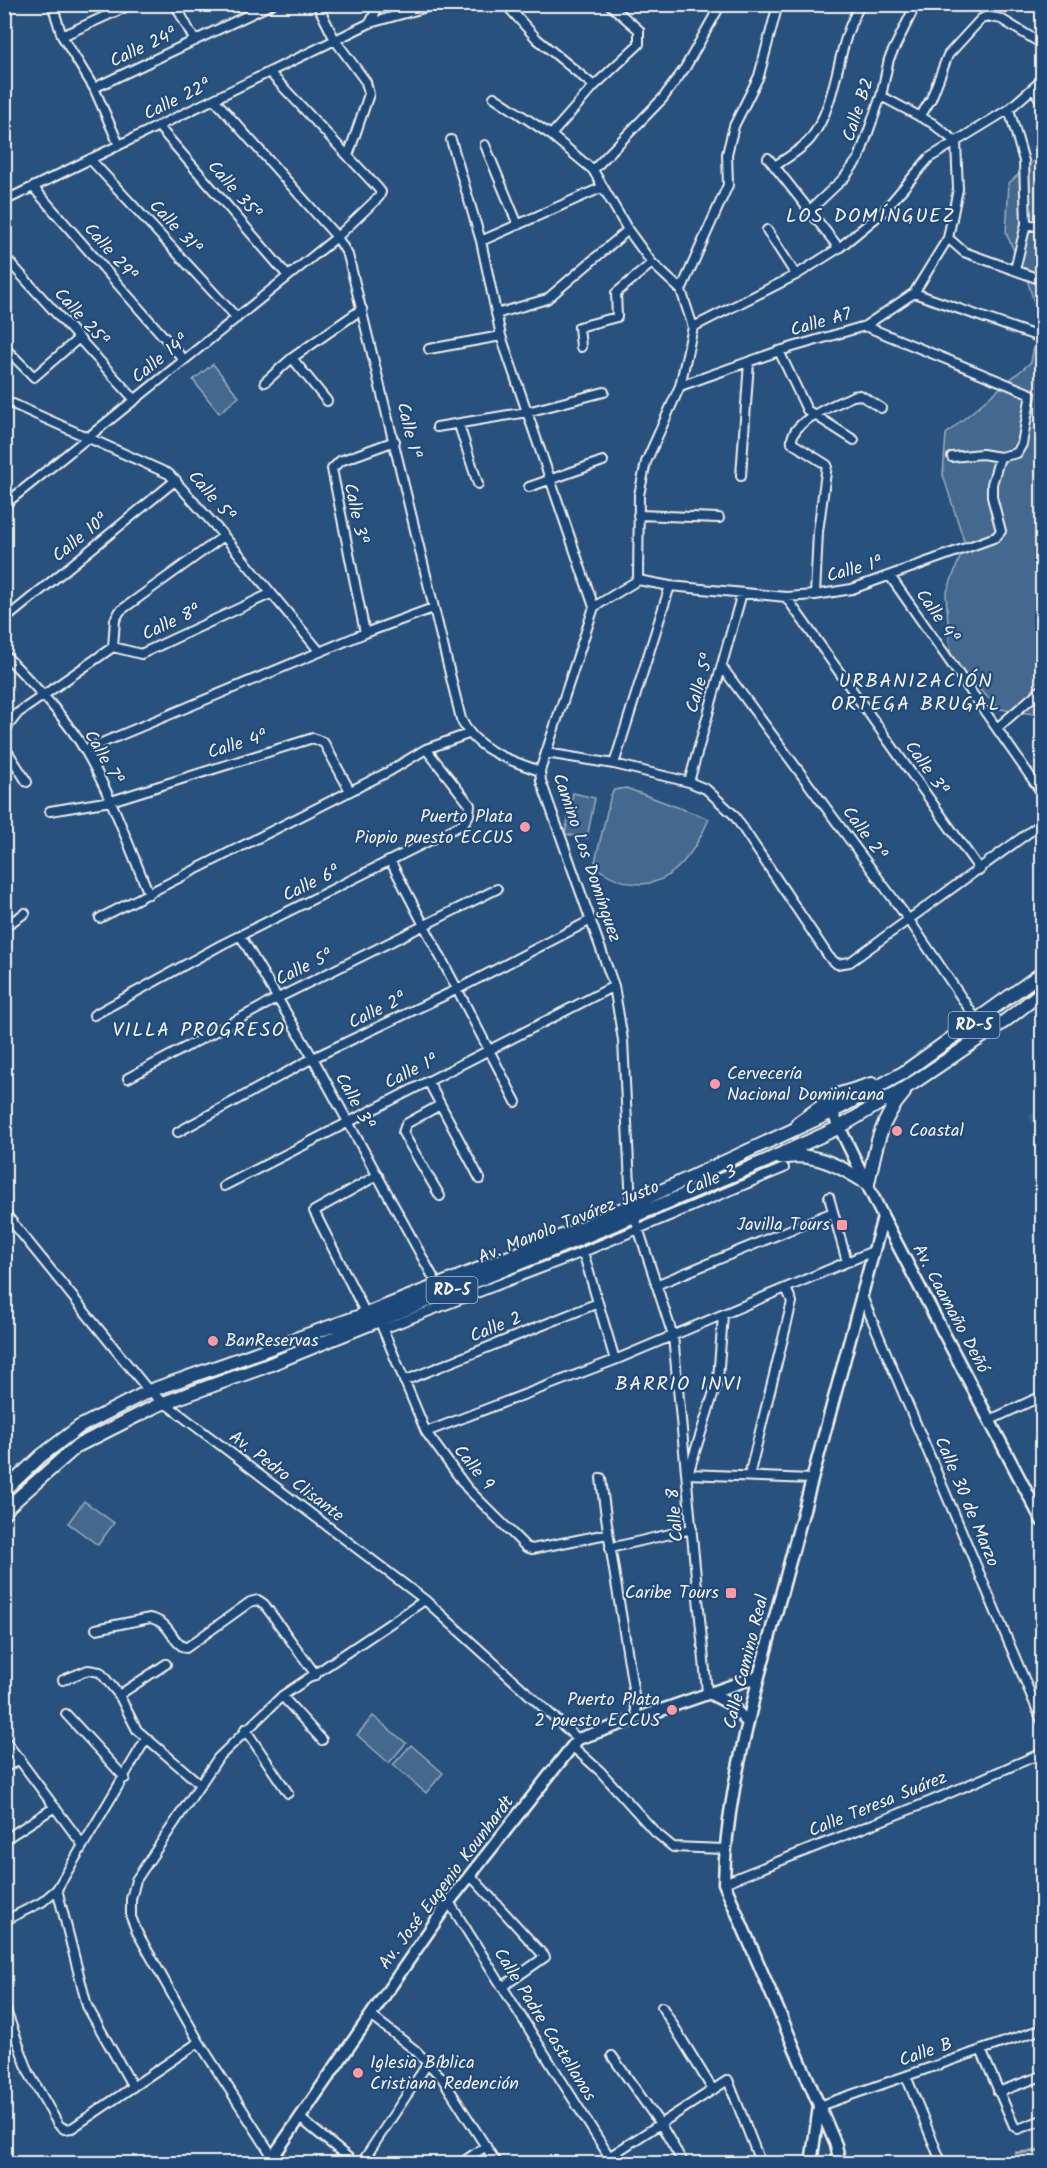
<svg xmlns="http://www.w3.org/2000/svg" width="1047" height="2168" viewBox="0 0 1047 2168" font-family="Kalam,sans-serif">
	<rect width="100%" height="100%" fill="#28517e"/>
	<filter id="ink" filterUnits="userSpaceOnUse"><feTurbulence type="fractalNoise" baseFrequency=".0167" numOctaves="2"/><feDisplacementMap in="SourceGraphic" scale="12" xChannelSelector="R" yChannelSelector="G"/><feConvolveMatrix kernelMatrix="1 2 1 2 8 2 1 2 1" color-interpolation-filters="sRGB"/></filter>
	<g filter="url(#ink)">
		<path fill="#375d86" d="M1042,1103V1133L1028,1117Z"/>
		<path fill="#45688e" stroke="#9cacbb" stroke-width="1.5" d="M1042,153V704L1033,714L1000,709L951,662L946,594L965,544L943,475L946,434L1031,362L1039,320L1028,282L1006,233L1009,183Z
			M213,364L239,397L219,413L193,380Z
			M626,788L709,819C685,874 650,906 594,866L611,795L614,790Z
			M573,793L595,798L587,838L565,834Z
			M84,1501L114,1523L98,1545L68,1523Z
			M373,1716L406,1743L389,1763L357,1735Z
			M411,1745L443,1773L426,1793L393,1765Z"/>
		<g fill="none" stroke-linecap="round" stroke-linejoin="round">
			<path stroke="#a4b2be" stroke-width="3" d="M1015,2153L1042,2151"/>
			<g stroke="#f4f1e8" stroke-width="12">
				<path id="street" d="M52,4L62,36L94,88L119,145
					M175,4L195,41
					M248,4L253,13
					M317,4L335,40L366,82L369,94L348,156
					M510,4L509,8L537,39L594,86
					M370,23L375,13L373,4
					M62,36L132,4
					M94,88L272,4
					M1033,88L1042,102
					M494,97L551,135L593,170L628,230L652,263L681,290
					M214,99L337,237L348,255L461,719C475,750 509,760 540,771
					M1009,109L1024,161L1026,224L1015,270
					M920,117L931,99L948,55L981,19L987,16L1001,19L1042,44
					M158,126L288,276
					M551,135L594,86L639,44V30L609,4
					M451,140L481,241L501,336L594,607
					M485,145L518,225
					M768,158L839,248
					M90,159L237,318
					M775,166C786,158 803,149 811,138C840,99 835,45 861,4
					M593,170L663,98L685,68L721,4
					M33,187L370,23L438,4
					M4,201L33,187L184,360
					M809,211L844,178L859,158L881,96L889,59L916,4
					M1026,224L1042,227
					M767,230L796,275
					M948,238L964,252L1042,280
					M481,241L603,187
					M4,256L135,400
					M914,293L1042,338
					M496,314L547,299L628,230
					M865,326L1031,394L1022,444L1017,453L1000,457L982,454L952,457
					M693,327L796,275L839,248L883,212L929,158L1009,109L1042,80
					M4,347L34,377L79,338
					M581,347L579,327L617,317L616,293L652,263
					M429,349L501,336
					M779,351L807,410L854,440
					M292,358L327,401
					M265,382L292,358L362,309
					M680,386L779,351L865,326L914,293L948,238L958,189L956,142L932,123L881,96
					M4,404H13L169,474L224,536L320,652
					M459,425L478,484
					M437,427L527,412L604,392
					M741,476L749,362
					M529,487L603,461
					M4,505L337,237L379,197L381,192L377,187L269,72
					M638,515L719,518
					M890,576L1042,793
					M638,580L594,607L540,771L541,781L614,986L623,1040L631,1206L673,1336L707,1692
					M638,580L639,495L646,462L680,386L693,327L681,290L728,185L727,154L734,126L759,76L778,4
					M638,580L670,586L786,597L815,595L852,589L996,537L1001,531L992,497V484L1000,457
					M815,595L818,532L827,465L792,443C789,421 837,404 853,396L860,395L881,408
					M786,597L980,870
					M4,620L176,480
					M365,633L332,469L340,461L395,441
					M113,647L115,620L120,611L224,536
					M4,654C33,684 65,716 86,752C112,797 129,847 149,894
					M722,667L909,920L978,1022
					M997,728L1042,689
					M4,731L18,713L113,647L141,654L270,594
					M4,746L27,782
					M85,750L365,633L433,608
					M546,753L614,764L689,782L706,789L734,815L829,957L837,964L850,962L1042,823
					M614,764L670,586
					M689,782L742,593
					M50,811L111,801L313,738L324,743L349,789
					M391,862L516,1102
					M100,918L388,772L426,749L468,734
					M4,927L25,913
					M240,935L313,1058L438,1286
					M94,1015L221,945L463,824L469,815L470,805L426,749
					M128,1078L278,998L497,889
					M428,1081L480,1179
					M178,1132L313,1058L458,989L591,920
					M224,1186L614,986
					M440,1196L403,1133L406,1124L440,1105
					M829,1197L847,1262
					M4,1212L149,1391L425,1600L578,1739
					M583,1252L615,1360
					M656,1285L833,1212
					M862,1296L1042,1721
					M366,1314L314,1211L378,1175
					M723,1315L718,1379L688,1474L811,1479
					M382,1327L426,1432L467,1488L526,1547L532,1549L607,1534
					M383,1329L583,1252L784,1168
					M404,1381L598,1303
					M990,1420L1042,1396
					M426,1432L615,1360L873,1251
					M749,1476L792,1302L786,1288
					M601,1478C610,1557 626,1636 637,1716
					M610,1548L692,1529
					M96,1629L150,1618C173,1623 170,1642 186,1648L250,1602L258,1600L264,1604L316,1675
					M63,1680L88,1670L100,1672L119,1695L137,1730L200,1784
					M119,1695L166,1664
					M282,1696L322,1740
					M66,1714L125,1778
					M245,1729L288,1793
					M4,1739L82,1844
					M572,1746L600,1771L655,1832L673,1847L724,1849
					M4,1768L20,1759
					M4,1840L55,1807
					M470,1875L545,1957L502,1987
					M724,1883L931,1801L1042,1753
					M57,1889L87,2006L133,2087
					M449,1902L614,2164
					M4,1921L42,1902L57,1889L146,1739
					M4,2005L29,2073L58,2124L64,2129L72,2128L199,2042
					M662,2007L713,2090
					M370,2015L415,2050L442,2078L497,2164
					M981,2050L1014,2126L1018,2129L1042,2120
					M612,2056L661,2125L684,2164
					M906,2076L942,2164
					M998,2092L1042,2076
					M819,2106L1042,2029
					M300,2118L356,2164
					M273,2157L199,2042L137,1932L131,1917V1899L136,1880L218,1758L282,1696L425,1600
					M361,2164L428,2063
					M460,2164L486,2146
					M598,2164L728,2080L761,2164"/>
			</g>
			<g stroke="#f4f1e8" stroke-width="15">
				<path id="secondary" d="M832,1112L883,1217L1042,1521
					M707,1692L730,1704L748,1723
					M268,2164L449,1902L578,1739L759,1676
					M811,2164L819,2106
					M840,2164L836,2145L724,1883C725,1813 743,1743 759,1676L883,1217"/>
			</g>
			<g stroke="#f4f1e8" stroke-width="16">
				<path id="primary" d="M798,1123L837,1095L872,1084
					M780,1158C814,1151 840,1166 868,1184C875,1149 880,1120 904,1093
					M4,1491L41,1456L79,1427L149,1391L366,1314L577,1230L832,1112L903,1073L1042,973
					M4,1513L10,1505L77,1446L158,1405L261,1368L579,1239L766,1161L840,1127L913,1083L1005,1021L1042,992"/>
			</g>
			<use href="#street" stroke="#1f4a7a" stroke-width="8"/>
			<use href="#secondary" stroke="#1f4a7a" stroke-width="10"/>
			<use href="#primary" stroke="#1f4a7a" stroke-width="12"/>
		</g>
	</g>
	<g fill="#ff9aa2" stroke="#1f4a7a" stroke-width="2">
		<circle cx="525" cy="827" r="6"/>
		<circle cx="715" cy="1084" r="6"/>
		<circle cx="897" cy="1131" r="6"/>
		<rect x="836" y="1219" width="12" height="12" rx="3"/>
		<circle cx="213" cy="1341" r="6"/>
		<rect x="725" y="1587" width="12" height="12" rx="3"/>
		<circle cx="672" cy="1710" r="6"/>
		<circle cx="358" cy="2073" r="6"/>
	</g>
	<g text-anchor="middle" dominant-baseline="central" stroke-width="4.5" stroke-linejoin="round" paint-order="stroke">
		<g fill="#1f4a7a" stroke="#b4bfc7" stroke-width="1.5">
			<rect x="948.5" y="1012" width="51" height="26" rx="4.5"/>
			<rect x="426.5" y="1277" width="51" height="26" rx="4.5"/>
		</g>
		<g font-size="16" font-weight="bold" fill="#f4f1e8">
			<text x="974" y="1025">RD-5</text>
			<text x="452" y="1290">RD-5</text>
		</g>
		<g font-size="18" fill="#f4f1e8" stroke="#1f4a7a">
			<text transform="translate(144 48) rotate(-25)">Calle 24ª</text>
			<text transform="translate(178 100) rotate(-26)">Calle 22ª</text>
			<text transform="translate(859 110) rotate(-72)">Calle B2</text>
			<text transform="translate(234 191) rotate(49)">Calle 35ª</text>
			<text transform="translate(175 228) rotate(47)">Calle 31ª</text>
			<text transform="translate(110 253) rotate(49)">Calle 29ª</text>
			<text transform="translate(81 318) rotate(48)">Calle 25ª</text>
			<text transform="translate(821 323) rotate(-16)">Calle A7</text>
			<text transform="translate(161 359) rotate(-39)">Calle 14ª</text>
			<text transform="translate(408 431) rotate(77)">Calle 1ª</text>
			<text transform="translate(211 497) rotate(49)">Calle 5ª</text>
			<text transform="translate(355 514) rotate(78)">Calle 3ª</text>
			<text transform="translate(81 538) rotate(-39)">Calle 10ª</text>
			<text transform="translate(855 570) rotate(-15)">Calle 1ª</text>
			<text transform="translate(937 617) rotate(55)">Calle 4ª</text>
			<text transform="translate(172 623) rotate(-25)">Calle 8ª</text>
			<text transform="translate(701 683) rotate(-74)">Calle 5ª</text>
			<text transform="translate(238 745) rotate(-17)">Calle 4ª</text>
			<text transform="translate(103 758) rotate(60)">Calle 7ª</text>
			<text transform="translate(926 769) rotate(55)">Calle 3ª</text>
			<text transform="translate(864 834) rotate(54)">Calle 2ª</text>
			<text transform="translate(586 858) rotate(71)">Camino Los Domínguez</text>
			<text transform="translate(312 884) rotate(-26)">Calle 6ª</text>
			<text transform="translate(305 968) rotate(-26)">Calle 5ª</text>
			<text transform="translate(378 1011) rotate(-26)">Calle 2ª</text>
			<text transform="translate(412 1072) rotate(-26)">Calle 1ª</text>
			<text transform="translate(354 1102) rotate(61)">Calle 3ª</text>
			<text transform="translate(711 1181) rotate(-22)">Calle 3</text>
			<text transform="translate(569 1223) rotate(-22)">Av. Manolo Tavárez Justo</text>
			<text transform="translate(950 1309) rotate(62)">Av. Caamaño Deñó</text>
			<text transform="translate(496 1328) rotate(-22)">Calle 2</text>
			<text transform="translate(473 1468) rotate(51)">Calle 9</text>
			<text transform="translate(286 1477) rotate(37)">Av. Pedro Clisante</text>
			<text transform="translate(966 1502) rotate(67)">Calle 30 de Marzo</text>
			<text transform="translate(676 1515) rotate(-95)">Calle 8</text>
			<text transform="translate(747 1662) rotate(-76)">Calle Camino Real</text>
			<text transform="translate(878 1805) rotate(-22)">Calle Teresa Suárez</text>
			<text transform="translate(447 1883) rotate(-53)">Av. José Eugenio Kounhardt</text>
			<text transform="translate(544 2025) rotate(58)">Calle Padre Castellanos</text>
			<text transform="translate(926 2053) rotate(-19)">Calle B</text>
		</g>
		<g font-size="18" fill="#f4f1e8" stroke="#1f4a7a" text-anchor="end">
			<text x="513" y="817">Puerto Plata<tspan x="513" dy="21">Piopio puesto ECCUS</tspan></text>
			<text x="727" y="1074" text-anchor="start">Cervecería<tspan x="727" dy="21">Nacional Dominicana</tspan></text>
			<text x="909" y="1131" text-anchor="start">Coastal</text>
			<text x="830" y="1225">Javilla Tours</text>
			<text x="225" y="1341" text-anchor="start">BanReservas</text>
			<text x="719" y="1593">Caribe Tours</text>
			<text x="660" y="1700">Puerto Plata<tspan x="660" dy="21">2 puesto ECCUS</tspan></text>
			<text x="370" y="2063" text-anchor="start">Iglesia Bíblica<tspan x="370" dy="21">Cristiana Redención</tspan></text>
		</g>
		<g font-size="20" letter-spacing="1.5" fill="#f4f1e8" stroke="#1f4a7a">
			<text x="871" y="217">LOS DOMÍNGUEZ</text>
			<text x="916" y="682">URBANIZACIÓN<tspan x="916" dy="23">ORTEGA BRUGAL</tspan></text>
			<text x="199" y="1031">VILLA PROGRESO</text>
			<text x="679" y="1385">BARRIO INVI</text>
		</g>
	</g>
	<rect width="1047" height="2168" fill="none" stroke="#1f4a7a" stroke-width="24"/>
	<rect x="12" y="12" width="1023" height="2144" fill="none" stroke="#f4f1e8" stroke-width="2" filter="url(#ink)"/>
</svg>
